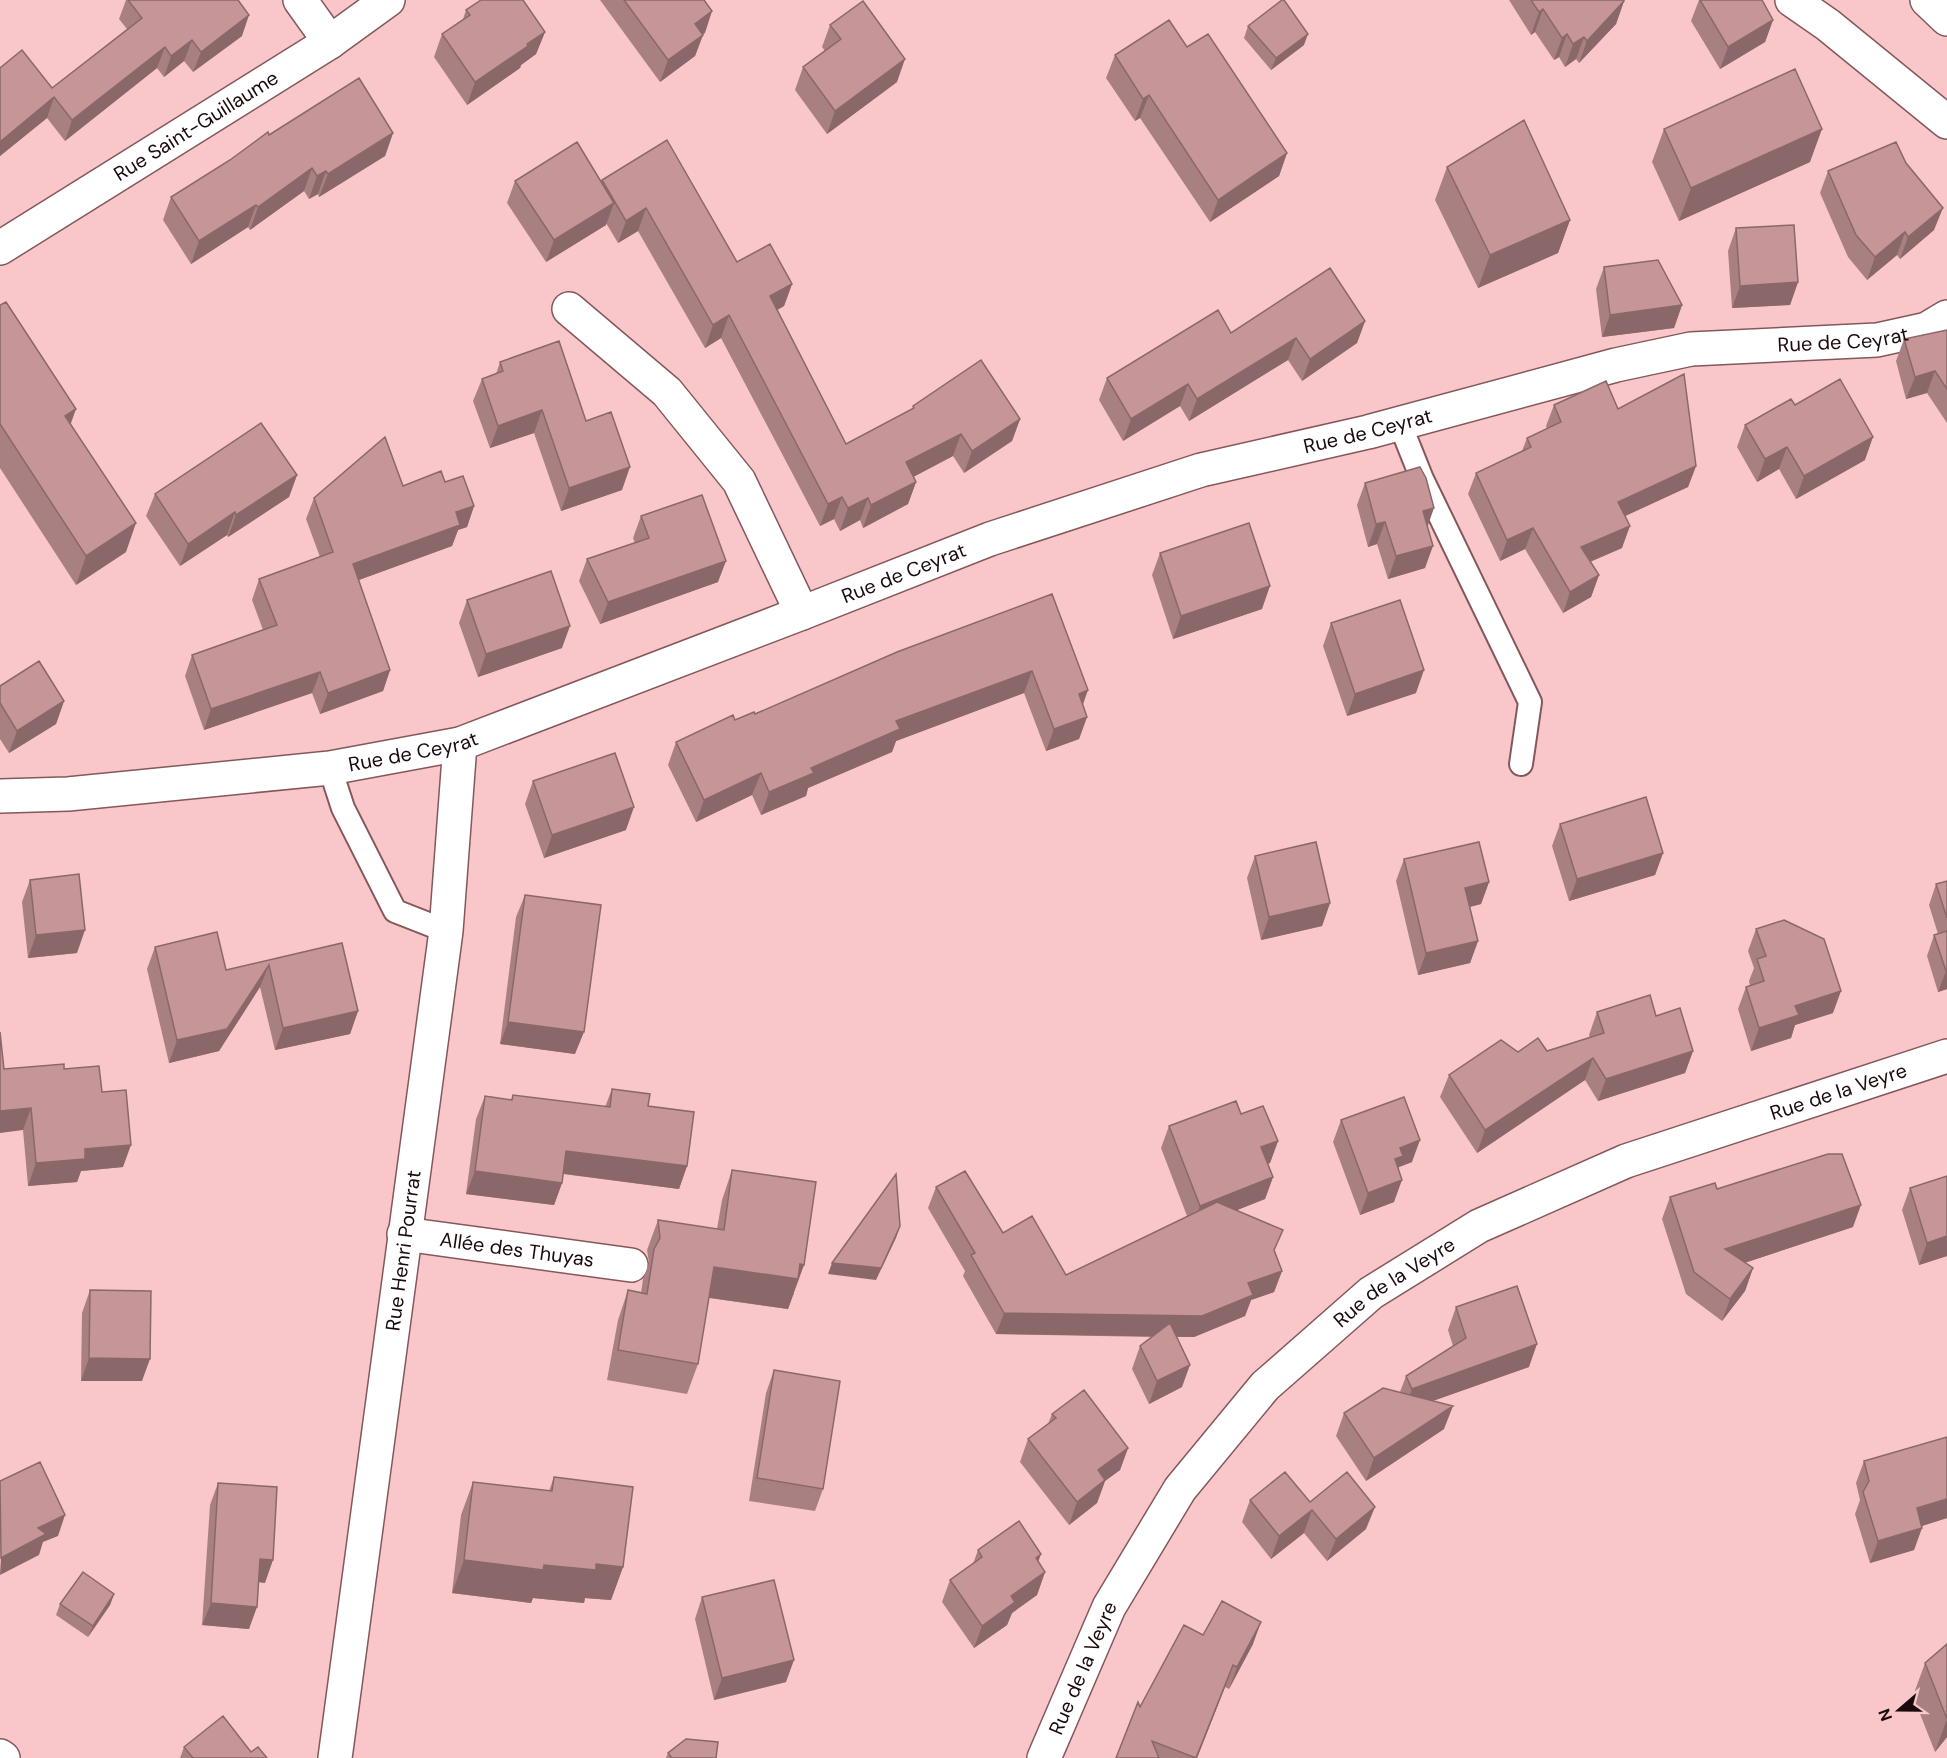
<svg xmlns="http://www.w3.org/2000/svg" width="1947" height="1758" viewBox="0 0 1947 1758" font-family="'DM Sans',sans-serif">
	<rect width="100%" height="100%" fill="#f9c7c9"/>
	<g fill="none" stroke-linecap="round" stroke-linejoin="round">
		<g stroke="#84585b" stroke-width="26">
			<path id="service" d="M1400,424L1422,479L1530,702L1521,764
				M330,768L343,808L395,911L446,931"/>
		</g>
		<g stroke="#84585b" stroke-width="36">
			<g id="minor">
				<path d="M300,0L330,42"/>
				<path d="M1792,0L1828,25L1947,122"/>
				<path id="s1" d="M0,248L330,42L388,0"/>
				<path d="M569,309L667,392L739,481L802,613"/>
				<path id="s2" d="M0,796L68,794L330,768L460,744L802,613L990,539L1201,470L1368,432L1616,365L1691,349L1877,340L1927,329L1947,317"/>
				<path id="s3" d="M404,1234L631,1265"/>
				<path d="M0,1756L3,1758"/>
				<path id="s4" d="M335,1758L446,931L460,744"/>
				<path id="s5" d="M1044,1758L1109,1607L1180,1489L1265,1386L1371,1293L1479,1226L1626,1161L1947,1056"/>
			</g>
		</g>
		<g stroke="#84585b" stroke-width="36">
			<path id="primary" d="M1927,0L1947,19"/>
		</g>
		<use href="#service" stroke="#fff" stroke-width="22"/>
		<use href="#minor" stroke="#fff" stroke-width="33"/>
		<use href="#primary" stroke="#fff" stroke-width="33"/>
	</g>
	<path fill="#a98082" d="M126,0H238L242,36L193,72L184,61L164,77L157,68L65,141L47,118L0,156V68L52,88L127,29L119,19Z
		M600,0H704L712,11L695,56L660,82Z
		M1509,0H1624V1L1616,24L1579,63L1576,59L1565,67L1559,57L1554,60L1535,32L1531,35Z
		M1699,0H1762L1773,20L1765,42L1720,69L1691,21Z
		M466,10L545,32L536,54L521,65L520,68L467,105L434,57L442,34L463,19Z
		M830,25L897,82L827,134L795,90L803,67L825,51L822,47Z
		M1248,26L1304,45L1271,70L1244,38Z
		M1115,55L1287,153L1279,176L1210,222L1140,118L1135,121L1106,78Z
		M1664,129L1810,162L1679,221L1652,162Z
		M393,133L385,156L319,197L318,194L309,199L304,191L250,230L248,227L191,264L163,220L171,197L269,135Z
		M1447,167L1570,220L1558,253L1478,288L1435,200Z
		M1828,171L1934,230L1900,259L1897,255L1867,280L1848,257L1820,193Z
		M602,180L737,262L792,284L784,306L777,310L846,444L912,409L913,406L1020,419L1012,441L964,473L953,456L913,477L916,482L908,504L863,528L860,520L840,531L834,519L820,526L721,338L705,348L638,231L618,243L606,223V225L546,262L507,203L515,181L601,182Z
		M1736,228L1798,282L1790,305L1732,308L1728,251Z
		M1604,267L1682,305L1674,328L1602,337L1596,289Z
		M0,305L71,424L126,552L76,585L0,468Z
		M1365,321L1357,343L1302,381L1288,360L1189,421L1180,406L1123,441L1099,400L1107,378L1231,333Z
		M1947,330V423L1927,393L1906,399L1896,361L1904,339Z
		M500,362L586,421L622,490L561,511L534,433L490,448L473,401L482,379L496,374Z
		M1554,405L1618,409L1696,466L1688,487L1625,516L1622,548L1590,562L1599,575L1591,597L1563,613L1525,549L1500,561L1468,494L1476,473L1522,451L1527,438L1547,429L1546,426Z
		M1795,405L1865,460L1796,499L1779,469L1757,482L1737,447L1745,425Z
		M297,475L289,497L228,537L227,535L180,566L146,516L155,494Z
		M445,482L474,506L467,527L458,530L452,546L359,580L390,670L383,691L320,714L312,693L204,730L185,676L192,655L263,630L252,600L259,579L320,557L306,519L314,498L403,486Z
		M1365,483L1428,525L1425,568L1388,579L1377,544L1368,547L1357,505Z
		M641,516L718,582L600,624L579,581L587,559L635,543L633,538Z
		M1160,553L1262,609L1173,639L1152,575Z
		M1052,594L1083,704L1087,717L1079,739L1046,751L1024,693L896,741L892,752L808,788L806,796L761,815L752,795L696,822L668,765L676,742L735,720L755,714Z
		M467,600L562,648L478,677L459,623Z
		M1331,623L1416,693L1347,716L1323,646Z
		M0,686L64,701L56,724L9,753L0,739Z
		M533,781L626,830L544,858L525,804Z
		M1560,824L1663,853L1655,875L1569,901L1552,846Z
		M1255,856L1330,903L1322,926L1261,940L1247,878Z
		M1404,859L1489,882L1481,904L1470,907L1478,941L1470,963L1418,975L1396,881Z
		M30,880L77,953L28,958L22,902Z
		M1947,881V989L1938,992L1927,956L1934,935L1938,934L1929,905L1936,884Z
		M525,895L575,1054L500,1044L516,917Z
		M1756,929L1833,1013L1795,1025L1791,1038L1751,1051L1738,1009L1746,987L1750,986L1749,981L1754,968L1748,951Z
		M342,943L358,1011L350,1034L275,1050L260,987L219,1051L169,1063L147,969L155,947L226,970Z
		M1597,1012L1656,1016L1693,1051L1685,1073L1598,1101L1585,1080L1477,1153L1440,1097L1449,1075L1518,1052L1547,1051L1590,1038L1589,1035Z
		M4,1069H64L102,1092L123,1167L81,1171L77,1182L28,1186L23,1130Z
		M612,1089L648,1106L687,1166L679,1189L563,1174L562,1183L554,1205L466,1194L476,1119L485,1096L511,1100L513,1095L605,1107Z
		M1241,1114L1278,1141L1270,1163L1268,1164L1273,1177L1265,1199L1237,1210L1275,1252L1282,1271L1274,1292L1251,1300L1245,1316L1194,1337H1177L1182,1387L1149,1404L1132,1369L1140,1346L1153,1337L996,1334L963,1276L965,1271L928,1208L936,1187L1066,1275L1187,1216L1161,1148L1169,1126Z
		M1341,1120L1412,1162L1399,1167L1394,1202L1360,1215L1333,1142Z
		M732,1170L794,1295H793L788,1309L709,1298L698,1364L687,1394L607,1380L618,1320L628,1290L641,1293L643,1279L649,1263L647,1250L658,1220L717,1229L722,1200Z
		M1947,1176V1256L1919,1265L1902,1210L1910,1188Z
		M1670,1197L1853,1227L1744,1263L1753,1268L1745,1291L1722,1321L1686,1294L1662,1219Z
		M90,1290L142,1381H81L82,1313Z
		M1456,1307L1529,1367L1433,1401L1444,1429L1366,1481L1336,1436L1344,1413L1400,1392L1406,1376L1453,1346L1448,1330Z
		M774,1370L823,1489L815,1511L749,1501L766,1393Z
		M1052,1414L1128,1448L1120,1470L1105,1481L1097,1503L1069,1525L1020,1462L1028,1439L1048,1424Z
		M1864,1461L1947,1518L1922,1526L1914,1550L1870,1563L1855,1514L1860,1500L1856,1483Z
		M554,1477L623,1567L611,1600L585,1598L584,1603L533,1598L531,1603L452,1593L461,1515L473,1482L549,1491Z
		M218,1483L265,1583L259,1582L249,1629L202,1625L210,1505Z
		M1250,1500L1310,1502L1366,1529L1327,1561L1304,1533L1271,1559L1242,1522Z
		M978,1550L1045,1572L1037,1595L1012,1613L1007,1625L974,1648L942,1602L950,1580L973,1564Z
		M114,1594L110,1605L88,1637L56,1615L60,1604Z
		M702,1597L786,1682L714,1700L695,1619Z
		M1203,1635L1253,1644L1229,1689L1225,1687L1197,1758H1116L1140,1707Z
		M1947,1644V1737L1935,1752L1913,1696L1925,1663Z
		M184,1747L251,1752L267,1758H180Z
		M668,1753L716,1758H666Z"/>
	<path fill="#8a686a" d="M1624,1L1616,24L1579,63L1587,41Z
		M1543,9L1535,32L1531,35L1539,12Z
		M712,11L705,33L687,45L695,24Z
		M249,15L242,36L193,72L201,52Z
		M1773,20L1765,42L1720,69L1728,47Z
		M545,32L536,54L521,65L520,68L467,105L475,82Z
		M1308,34L1304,45L1271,70L1276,58Z
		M1567,34L1559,57L1554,60L1562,38Z
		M703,35L695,56L660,82L668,60Z
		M1584,37L1576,59L1565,67L1573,44Z
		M192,40L184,61L164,77L171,56Z
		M165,47L157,68L65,141L72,120Z
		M905,59L897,82L827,134L835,111Z
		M1149,95L1140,118L1135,121L1143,99Z
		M54,97L47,118L0,156V142Z
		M1822,129L1810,162L1679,221L1691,188Z
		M393,133L385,156L319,197L328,174Z
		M1287,153L1279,176L1210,222L1218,200Z
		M312,168L304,191L250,230L258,207Z
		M326,171L318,194L309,199L317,176Z
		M614,203L606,225L546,262L554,240Z
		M256,205L248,227L191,264L199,241Z
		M646,208L638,231L618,243L626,221Z
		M1943,208L1934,230L1900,259L1908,237Z
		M1570,220L1558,253L1478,288L1490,255Z
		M1905,232L1897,255L1867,280L1875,257Z
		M1798,282L1790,305L1732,308L1740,286Z
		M792,284L784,306L762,319L770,296Z
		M1682,305L1674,328L1602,337L1610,315Z
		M729,315L721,338L705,348L713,325Z
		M1365,321L1357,343L1302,381L1310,359Z
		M1296,338L1288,360L1189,421L1197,399Z
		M1935,371L1927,393L1906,399L1915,377Z
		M1188,384L1180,406L1123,441L1131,419Z
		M76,409L66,437L65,416Z
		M542,410L534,433L490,448L498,426Z
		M1020,419L1012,441L964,473L972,451Z
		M961,434L953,456L898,485L906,462Z
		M1873,437L1865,460L1796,499L1804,476Z
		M1787,447L1779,469L1757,482L1765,459Z
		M1696,466L1688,487L1610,523L1618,502Z
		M630,467L622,490L561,511L569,488Z
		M297,475L289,497L228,537L236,515Z
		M916,482L908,504L863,528L871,505Z
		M842,497L834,519L820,526L828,504Z
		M868,498L860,520L840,531L848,508Z
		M474,506L467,527L458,530L452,546L345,585L353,564L456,512Z
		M1434,508L1426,531L1423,511Z
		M235,512L227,535L180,566L188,544Z
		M1385,522L1377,544L1368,547L1376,524Z
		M136,523L126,552L76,585L86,556Z
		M1630,526L1622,548L1573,569L1581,547Z
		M1533,528L1525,549L1500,561L1507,540Z
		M1433,546L1425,568L1388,579L1396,556Z
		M726,561L718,582L600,624L608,602Z
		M1599,575L1591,597L1563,613L1570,592Z
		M1270,586L1262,609L1173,639L1181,616Z
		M570,626L562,648L478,677L486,654Z
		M390,670L383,691L320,714L328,693Z
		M1424,670L1416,693L1347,716L1355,694Z
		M1032,671L1024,693L896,741L892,752L808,788L806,796L761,815L769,792L896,721Z
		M320,672L312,693L204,730L211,709Z
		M1088,690L1080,713L1079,694Z
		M64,701L56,724L9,753L17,731Z
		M1087,717L1079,739L1046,751L1054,729Z
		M761,773L752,795L696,822L704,800Z
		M634,807L626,830L544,858L552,835Z
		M1663,853L1655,875L1569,901L1577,879Z
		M1489,882L1481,904L1457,910L1465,888Z
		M1330,903L1322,926L1261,940L1269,917Z
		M85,930L77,953L28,958L36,935Z
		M1478,941L1470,963L1418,975L1426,953Z
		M269,965L260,987L219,1051L169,1063L177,1040Z
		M1946,971H1947V989L1938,992Z
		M1841,991L1833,1013L1795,1025L1791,1038L1751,1051L1759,1028L1795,1006Z
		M358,1011L350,1034L275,1050L283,1028Z
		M508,1022L584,1032L575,1054L500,1044Z
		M1693,1051L1685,1073L1598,1101L1606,1079Z
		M1593,1058L1585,1080L1477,1153L1485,1130Z
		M31,1108L23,1130L0,1133V1111Z
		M1420,1140L1412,1162L1399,1167L1395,1178L1387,1182L1400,1148Z
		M1278,1141L1270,1163L1253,1169L1261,1147Z
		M131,1145L123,1167L81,1171L77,1182L28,1186L36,1163L85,1149Z
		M566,1151L687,1166L679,1189L558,1173Z
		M475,1171L562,1183L554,1205L466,1194Z
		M1273,1177L1265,1199L1192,1228L1200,1206Z
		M1402,1180L1394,1202L1360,1215L1368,1193Z
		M1861,1205L1853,1227L1717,1272L1725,1249Z
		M900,1226L896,1238L876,1280L828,1274L832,1263Z
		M1947,1236V1256L1919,1265L1927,1243Z
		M800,1264L804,1265L788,1309L704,1297L714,1267Z
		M1753,1268L1745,1291L1722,1321L1730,1299Z
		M1282,1271L1274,1292L1251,1300L1245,1316L1194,1337L996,1334L1004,1313L1248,1283Z
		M1537,1344L1529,1367L1404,1411L1412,1389Z
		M89,1358L150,1359L142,1381H81Z
		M1190,1365L1182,1387L1149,1404L1157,1381Z
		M1453,1406L1444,1429L1366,1481L1374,1458Z
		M1128,1448L1120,1470L1105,1481L1097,1503L1069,1525L1077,1502L1098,1470Z
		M1947,1499V1518L1909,1530L1917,1508Z
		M1375,1507L1366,1529L1327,1561L1336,1539Z
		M1312,1510L1304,1533L1271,1559L1279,1536Z
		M65,1515L58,1536L43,1542L39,1555L0,1575L1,1558L38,1528Z
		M1922,1528L1914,1550L1870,1563L1878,1541Z
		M1041,1554L1033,1577L1036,1558Z
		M260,1559L273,1560L265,1583L252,1581Z
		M464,1560L544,1565L596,1564L623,1567L611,1600L585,1598L584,1603L533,1598L531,1603L452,1593Z
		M1045,1572L1037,1595L1012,1613L1007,1625L974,1648L982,1626L1011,1596Z
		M114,1594L110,1605L88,1637L93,1626Z
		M211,1603L257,1607L249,1629L202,1625Z
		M1261,1622L1253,1644L1229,1689L1237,1667Z
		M794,1660L786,1682L714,1700L722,1678Z
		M1233,1665L1225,1687L1197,1758H1196Z
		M1947,1719V1737L1935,1752Z"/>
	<path fill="#c59597" stroke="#8a686a" stroke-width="1.5" d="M128,0H238L249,15L201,52L192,40L171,56L165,47L72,120L54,97L0,142V68L22,50L52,88L142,18Z
		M481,0H523L545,32L527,44L528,46L475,82L442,34L470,15L466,10Z
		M624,0H704L712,11L695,24L703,35L668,60Z
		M1282,0H1284L1308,34L1276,58L1248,26Z
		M1531,0H1624V1L1587,41L1584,37L1573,44L1567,34L1562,38L1543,9L1539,12Z
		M1700,0H1762L1773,20L1728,47Z
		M863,1L905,59L835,111L803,67L841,39L830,25Z
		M1169,20L1187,47L1208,34L1287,153L1218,200L1149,95L1143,99L1115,55Z
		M1795,69L1822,129L1691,188L1664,129Z
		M359,78L393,133L328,174L326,171L317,176L312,168L258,207L256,205L199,241L171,197L230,160L268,132L269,135Z
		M1524,120L1570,220L1490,255L1447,167Z
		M667,140L737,262L770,244L792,284L770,296L846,444L914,408L913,406L981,360L1020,419L972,451L961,434L906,462L916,482L871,505L868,498L848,508L842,497L828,504L729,315L713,325L646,208L626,221L602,180Z
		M577,142L614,203L554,240L515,181Z
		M1896,142L1906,163L1943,208L1908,237L1905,232L1875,257L1856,235L1828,171Z
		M1794,225L1798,282L1740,286L1736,228Z
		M1658,260L1682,305L1610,315L1604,267Z
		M1330,268L1365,321L1310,359L1296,338L1197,399L1188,384L1131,419L1107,378L1218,310L1231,333Z
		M6,302L76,409L65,416L136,523L86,556L0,424V305Z
		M1947,330V389L1935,371L1915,377L1904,339Z
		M559,341L586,421L611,412L630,467L569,488L542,410L498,426L482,379L503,371L500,362Z
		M1684,374L1696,466L1618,502L1630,526L1581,547L1599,575L1570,592L1533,528L1507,540L1476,473L1531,447L1527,438L1561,422L1554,405L1606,381L1618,409Z
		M1840,379L1873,437L1804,476L1787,447L1765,459L1745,425L1791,399L1795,405Z
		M261,423L297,475L236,515L235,512L188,544L155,494Z
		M385,437L403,486L441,471L445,482L463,476L474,506L456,512L460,525L353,564L390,670L328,693L320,672L211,709L192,655L277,625L259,579L333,552L314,498Z
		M1420,467L1426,478L1434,508L1423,511L1433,546L1396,556L1385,522L1376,524L1365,483Z
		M702,495L726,561L608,602L587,559L649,538L641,516Z
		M1249,523L1270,586L1181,616L1160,553Z
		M551,571L570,626L486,654L467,600Z
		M1052,594L1088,690L1079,694L1087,717L1054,729L1032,671L896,721L900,729L811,768L814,773L769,792L761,773L704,800L676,742L733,715L735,720L754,712L755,714L897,652Z
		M1400,600L1424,670L1355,694L1331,623Z
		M39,661L64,701L17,731L0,703V686Z
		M615,753L634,807L552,835L533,781Z
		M1646,797L1663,853L1577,879L1560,824Z
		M1316,842L1330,903L1269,917L1255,856Z
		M1479,842L1489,882L1465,888L1478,941L1426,953L1404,859Z
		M79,874L85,930L36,935L30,880Z
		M1947,881V918L1936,884Z
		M525,895L601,905L584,1032L508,1022Z
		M1784,920L1824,939L1841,991L1795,1006L1799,1015L1759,1028L1746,987L1764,981L1757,959L1766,956L1756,929Z
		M1947,931V971H1946L1934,935Z
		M217,932L226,970L342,943L358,1011L283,1028L269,965L227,1029L177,1040L155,947Z
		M1650,995L1656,1016L1680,1008L1693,1051L1606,1079L1593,1058L1485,1130L1449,1075L1501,1040L1518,1052L1538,1038L1547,1051L1604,1033L1597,1012Z
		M0,1032L4,1069L64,1064V1069L99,1066L102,1092L126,1090L131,1145L85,1149V1159L36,1163L31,1108L0,1111Z
		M612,1089L650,1094L648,1106L694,1112L687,1166L566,1151L562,1183L475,1171L485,1096L512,1100L513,1095L610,1107Z
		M1404,1097L1420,1140L1400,1148L1403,1156L1395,1159L1402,1180L1368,1193L1341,1120Z
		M1236,1101L1241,1114L1263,1106L1278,1141L1261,1147L1273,1177L1200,1206L1169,1126Z
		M1828,1154H1842L1861,1205L1725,1249L1753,1268L1730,1299L1694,1272L1670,1197L1715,1183L1717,1189Z
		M732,1170L816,1182L804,1265L800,1264L798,1279L714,1267L698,1364L618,1350L628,1290L647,1294L654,1249L660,1238L658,1220L724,1230Z
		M965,1171L1003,1233L1032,1216L1066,1275L1217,1202L1283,1230L1274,1250L1282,1271L1248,1283L1253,1295L1202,1316L1004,1313L971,1255L975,1253L936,1187Z
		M896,1174L900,1226L881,1268L832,1263Z
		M1947,1176V1236L1927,1243L1910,1188Z
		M1517,1286L1537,1344L1412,1389L1406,1376L1466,1338L1456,1307Z
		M90,1290L151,1291L150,1359L89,1358Z
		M1170,1323L1190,1365L1157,1381L1140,1346Z
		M774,1370L840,1381L823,1489L757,1478Z
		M1383,1388L1453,1406L1374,1458L1344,1413Z
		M1084,1390L1128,1448L1098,1470L1105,1480L1077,1502L1028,1439L1056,1418L1052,1414Z
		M1947,1437V1499L1917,1508L1922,1528L1878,1541L1863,1492L1869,1481L1864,1461Z
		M40,1462L65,1515L38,1528L46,1534L1,1558L0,1481Z
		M1285,1472L1310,1502L1347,1472L1375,1507L1336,1539L1312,1510L1279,1536L1250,1500Z
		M554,1477L633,1487L623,1567L596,1564V1570L544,1565L543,1570L464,1560L473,1482L552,1491Z
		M218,1483L277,1487L273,1560L260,1559L257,1607L211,1603Z
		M1019,1521L1041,1554L1036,1558L1045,1572L1011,1596L1015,1602L982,1626L950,1580L982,1557L978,1550Z
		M83,1572L114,1594L93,1626L60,1604Z
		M774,1580L794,1660L722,1678L702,1597Z
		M1222,1601L1261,1622L1237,1667L1233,1665L1196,1758L1152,1741L1159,1758H1116L1138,1702L1140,1707L1184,1625L1203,1635Z
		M1947,1644V1719L1925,1663Z
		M223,1716L251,1752L258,1747L267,1758H193L184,1747Z
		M686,1739L718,1742L716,1758H672L668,1753Z"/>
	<g text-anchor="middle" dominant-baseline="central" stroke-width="4.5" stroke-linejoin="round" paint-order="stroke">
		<g font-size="20" fill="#1b0a0b" stroke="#f9c7c9">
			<text stroke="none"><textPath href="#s1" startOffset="231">Rue Saint-Guillaume</textPath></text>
			<text stroke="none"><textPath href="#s2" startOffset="1911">Rue de Ceyrat</textPath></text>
			<text stroke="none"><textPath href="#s2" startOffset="1425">Rue de Ceyrat</textPath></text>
			<text stroke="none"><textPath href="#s2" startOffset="939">Rue de Ceyrat</textPath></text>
			<text stroke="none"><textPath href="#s2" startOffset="416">Rue de Ceyrat</textPath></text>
			<text stroke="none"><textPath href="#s5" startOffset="1088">Rue de la Veyre</textPath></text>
			<text stroke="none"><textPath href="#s3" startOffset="114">Allée des Thuyas</textPath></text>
			<text stroke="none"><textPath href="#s4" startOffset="512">Rue Henri Pourrat</textPath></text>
			<text stroke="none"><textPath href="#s5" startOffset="602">Rue de la Veyre</textPath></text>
			<text stroke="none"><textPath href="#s5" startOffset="98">Rue de la Veyre</textPath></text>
		</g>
	</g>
	<g transform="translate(1899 1710) rotate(250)" stroke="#f9c7c9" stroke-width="4.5" paint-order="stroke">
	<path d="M0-4.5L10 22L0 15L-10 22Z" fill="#1b0a0b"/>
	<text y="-9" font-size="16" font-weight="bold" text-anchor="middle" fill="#1b0a0b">N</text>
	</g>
</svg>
